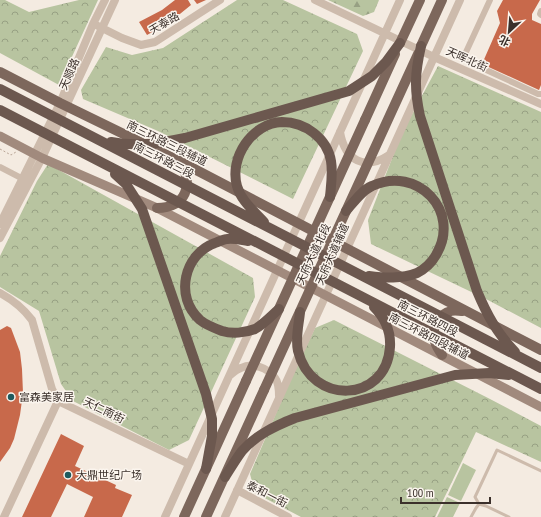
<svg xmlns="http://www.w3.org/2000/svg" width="541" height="517" viewBox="0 0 541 517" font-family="'PT Sans Narrow','Noto Sans SC',sans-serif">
	<defs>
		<pattern id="forest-firs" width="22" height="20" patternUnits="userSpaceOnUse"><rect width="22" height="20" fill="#b8c4a0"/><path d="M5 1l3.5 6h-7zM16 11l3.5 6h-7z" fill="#97a083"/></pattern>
		<pattern id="park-crowns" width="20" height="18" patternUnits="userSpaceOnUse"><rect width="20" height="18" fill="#b8c4a0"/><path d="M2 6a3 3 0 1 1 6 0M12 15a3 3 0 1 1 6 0" fill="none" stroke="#97a083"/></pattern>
	</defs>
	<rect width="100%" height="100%" fill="#f4ebe1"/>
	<path fill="#b8c4a0" d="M463,463L476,470L461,501L448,495Z
		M447,497L460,503L453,517H437Z"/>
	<path fill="url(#forest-firs)" d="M328,0H379L374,12L363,16Z"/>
	<path fill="url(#park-crowns)" d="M0,0H5L29,12L79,0H98L59,85L0,53Z
		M237,0H283L357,34L363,51L293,199L158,131L83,99L81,90L106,47L132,55L163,48Z
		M438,66L541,112V328L486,299L371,244L368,220L402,133Z
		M48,164L253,278L255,297L189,440L169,450L73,401L61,384L39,311L0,287V256L37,181Z
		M334,320L490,399L541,426V462L476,432L435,517H301L255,493L250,474L289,383L315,328Z"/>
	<path fill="#c8694b" d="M175,0H188L191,5L170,22L147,35L139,22L162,10Z
		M194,0H206L197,4Z
		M503,0H540L532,14V20L541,24V85L539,90L482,64L500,23L497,11Z
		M7,326L11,328L20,352L22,369L23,393L20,415L14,439L10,448L0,462V330Z
		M61,434L84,446L75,466L116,485L115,488L132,495L122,517H84L93,497L67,484L51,517H22Z"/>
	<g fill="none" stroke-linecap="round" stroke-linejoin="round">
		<path stroke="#b9a596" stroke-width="1" stroke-dasharray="2 2" stroke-linecap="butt" d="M0,149L11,155L16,152"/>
		<path stroke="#cdbbac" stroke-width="3" d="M479,504L475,497L497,450L541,471
			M471,517L476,508L479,504L486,506L509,517"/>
		<path stroke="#cdbbac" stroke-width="6" d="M490,0L466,52V58L469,62L538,94H541
			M541,11L540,14L541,15
			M0,167L25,180"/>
		<path stroke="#cdbbac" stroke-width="8" d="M315,0L434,57L541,104
			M98,26L122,38L141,45L155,42L220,0
			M340,132C345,161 365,171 389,155
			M0,224L60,103L93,24L105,0
			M0,238L42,158L115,0
			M0,293C13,300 23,308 32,320L52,389L58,401L189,464
			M230,375C234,372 237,369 241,368C253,362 268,368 275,378C279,383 279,390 279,396
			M237,490L288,517
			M4,517L58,401
			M165,517L400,0
			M225,517L460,0"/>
		<path stroke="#a18a7d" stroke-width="9" d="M0,136L42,158L157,208L541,407"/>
		<path stroke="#7d675c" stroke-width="10" d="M421,46L442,0
			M0,72L60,103L179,161L541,350
			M365,120L395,54
			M157,208C186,208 195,184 179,161
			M442,355C439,350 435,345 434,338C432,327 439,314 451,311C455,310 459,311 463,311
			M184,517L246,381
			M206,517L264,390"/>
		<path stroke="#7d675c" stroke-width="10" d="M400,43L420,0
			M246,381L365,120
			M264,390L418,54"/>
		<path stroke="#6c584f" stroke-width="10" d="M421,46C415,73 414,88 420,116L477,291C487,315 497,333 515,352
			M0,89L541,368
			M0,110L541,389
			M111,142C136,147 161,143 185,138L349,91L372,76L386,62L400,43
			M115,174L126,184L142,209L206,394L212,419V436L206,469
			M346,211C353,203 362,190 372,186C417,165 462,211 436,255C432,262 425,269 417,273C401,279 385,278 369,276
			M264,222C254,211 241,201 237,186C229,158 252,123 282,122C305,122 327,138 331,161C333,173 331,185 330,197
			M248,241C241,240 234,238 227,239C223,239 219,242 215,243C184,254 174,297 200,320C206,325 214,328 222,331C232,334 245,333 255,329C264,324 271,316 279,309
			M300,312C299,324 295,338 298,351C311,405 386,404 390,347C391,330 385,318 374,307
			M225,477C230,469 236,459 242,451C256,435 275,426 295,418L455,375L489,373L509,375"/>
	</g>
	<g fill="#1f5a5e" stroke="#fbf5ee" stroke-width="1.5">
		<circle cx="11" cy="397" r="4"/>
		<circle cx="68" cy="475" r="4"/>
	</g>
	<g text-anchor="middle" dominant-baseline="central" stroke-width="3" stroke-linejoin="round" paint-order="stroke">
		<g font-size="11" fill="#3b302b" stroke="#fbf5ee">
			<text transform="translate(164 23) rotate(-30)">天泰路</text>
			<text transform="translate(467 59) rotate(24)">天晖北街</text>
			<text transform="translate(69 74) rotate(-66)">天顺路</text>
			<text transform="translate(167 143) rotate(26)">南三环路三段辅道</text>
			<text transform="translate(164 160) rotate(27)">南三环路三段</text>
			<text transform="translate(313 254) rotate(-65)">天府大道北段</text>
			<text transform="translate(332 254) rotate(-66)">天府大道辅道</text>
			<text transform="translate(428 318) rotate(27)">南三环路四段</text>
			<text transform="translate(429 336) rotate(27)">南三环路四段辅道</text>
			<text transform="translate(104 410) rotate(26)">天仁南街</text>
			<text transform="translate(267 494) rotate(27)">泰和一街</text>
		</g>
		<g font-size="11" fill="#3b302b" stroke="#fbf5ee" text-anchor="start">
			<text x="19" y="397">富森美家居</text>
			<text x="76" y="475">大鼎世纪广场</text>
		</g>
	</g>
	<g transform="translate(509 32) rotate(206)" stroke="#fbf5ee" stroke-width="3" paint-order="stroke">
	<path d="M0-3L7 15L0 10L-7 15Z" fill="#3b302b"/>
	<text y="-6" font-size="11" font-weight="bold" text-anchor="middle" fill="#3b302b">北</text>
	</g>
	<path d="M401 497v6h89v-6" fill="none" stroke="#3b302b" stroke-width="2"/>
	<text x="407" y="497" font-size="12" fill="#3b302b" stroke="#fbf5ee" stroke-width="3" paint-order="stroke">100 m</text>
</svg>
